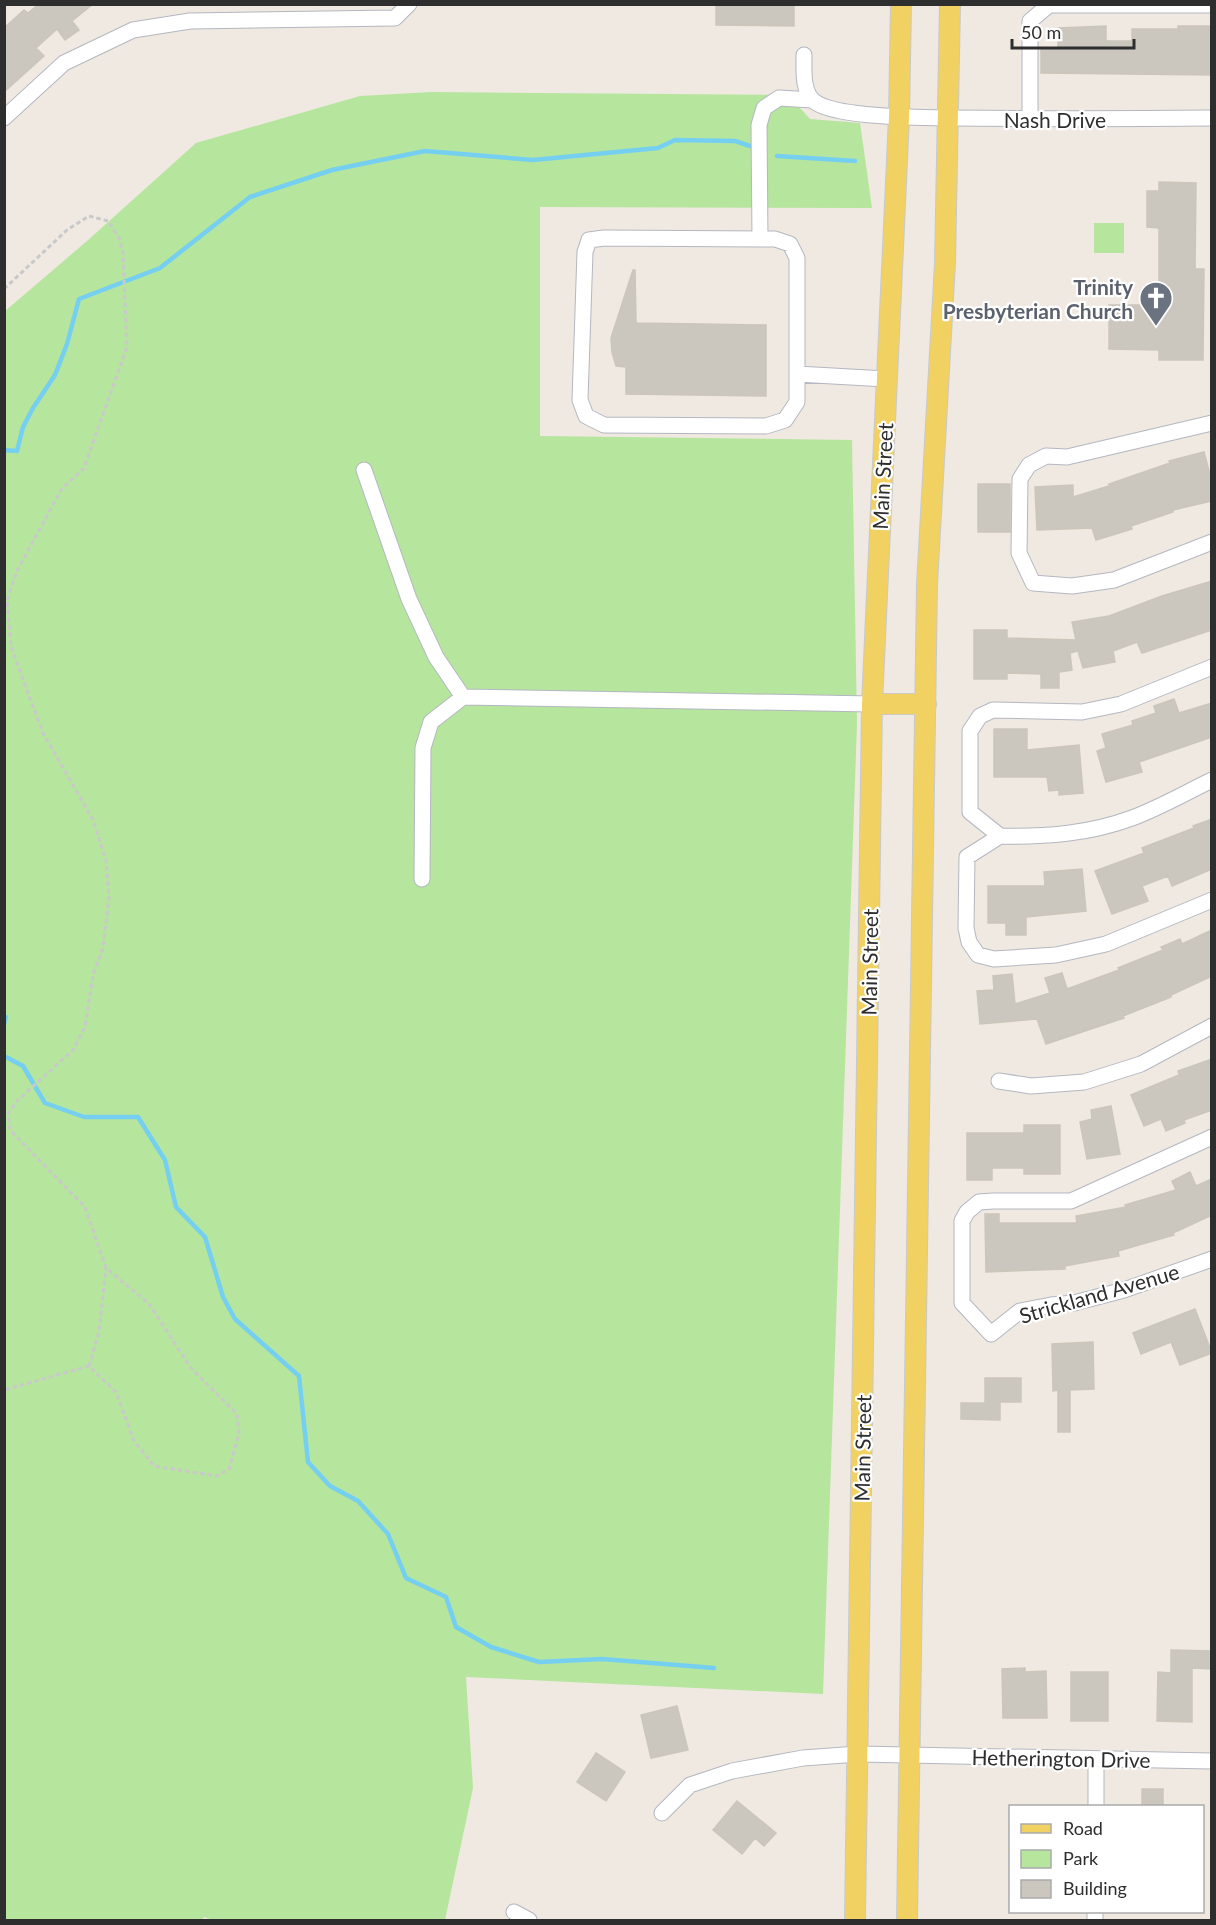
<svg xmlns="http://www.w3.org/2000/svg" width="1216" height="1925" viewBox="0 0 1216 1925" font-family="Lato,sans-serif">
	<rect width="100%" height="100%" fill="#efe9e1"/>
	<path fill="#b6e59e" d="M432,92L788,95L810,119L860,123L872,208L540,207V436L852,440L857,724L823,1694L466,1677L473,1788L445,1920H213L204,1917L202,1920H5L4,312L87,241L196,143L360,96Z
		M1094,223H1124V253H1094Z"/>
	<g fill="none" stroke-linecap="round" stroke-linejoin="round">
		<path stroke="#75cff0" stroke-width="4.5" d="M777,156L855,161
			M4,450L17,451L23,427L33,408L55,375L67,344L79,299L160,268L250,197L332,170L425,151L533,160L658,148L675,140L735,141L750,146
			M4,1016L6,1017L4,1024
			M4,1056L23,1066L45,1103L84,1117H138L165,1160L176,1207L205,1237L223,1297L235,1319L299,1376L308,1462L330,1486L358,1501L388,1534L406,1578L446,1597L456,1627L491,1647L539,1662L602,1659L714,1668"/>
	</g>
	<path fill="#cbc7bf" stroke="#cbc5ba" stroke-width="1.5" d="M39,4H93L72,21L79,30L65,40L57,29L36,48L44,56L4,92V28L24,10L28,13Z
		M716,4H794V26L716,25Z
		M1106,26V41H1132V29H1178V26H1212V75L1041,73V48H1058V28Z
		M1159,182L1196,183L1195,269H1204L1203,360H1159V350L1109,349V305H1159V228L1147,227V191H1159Z
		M633,270H635L636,323L766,325V396L626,394V367L616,366L612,352L611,338Z
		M1204,452L1212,482V501L1173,510V512L1131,526L1132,529L1096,540L1092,528L1037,530L1035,487L1073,485V497L1109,486V484L1170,463L1169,461Z
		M978,484H1010V532H978Z
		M1212,581V630L1142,653L1137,642L1113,651L1115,662L1083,668L1078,651L1070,653L1072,670L1059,672V688H1041V674L1007,673V679H974V630H1007V638L1076,640L1072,622L1109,616L1162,596Z
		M1174,699L1179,713L1212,703V737L1139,762L1142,772L1106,782L1097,751L1106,748L1102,734L1133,725L1132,721L1156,713L1154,706Z
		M994,729H1027V750L1079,745L1083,793L1059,795V790L1049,791L1047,777H994Z
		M1212,819V869L1172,886L1168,876L1142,886L1148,901L1112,914L1095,871L1144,853L1142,848L1194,828L1193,826Z
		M1082,869L1086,911L1026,917V935H1006V923H988V886H1045L1044,872Z
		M1212,930V976L1171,995V997L1123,1016L1124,1018L1046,1044L1037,1019L980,1024L977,991L994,990L993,976L1012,974L1015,1004L1050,993L1045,978L1062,973L1067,989L1119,970L1118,968L1163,950L1161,947L1180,939L1182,944Z
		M1212,1059V1110L1184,1120L1185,1123L1166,1131L1161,1119L1144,1126L1131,1095L1179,1075L1178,1071Z
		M1111,1106L1120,1154L1087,1159L1080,1122L1092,1119L1091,1110Z
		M1024,1125H1060V1174H1024V1168H992V1180H967V1133H1024Z
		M1190,1172L1196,1186L1212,1179V1215L1173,1233L1174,1235L1118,1251L1119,1256L1065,1266V1269L986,1272L985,1214H999V1223H1077L1076,1216L1126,1207L1125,1205L1176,1190L1172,1181Z
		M1195,1309L1212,1353L1180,1365L1171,1342L1141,1354L1133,1333Z
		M1093,1342L1094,1389L1070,1390V1432H1058V1390L1053,1391L1052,1344Z
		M985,1378H1021V1402H1000V1420L961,1419V1403H985Z
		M1171,1650L1212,1651V1669L1192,1668V1722L1157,1721L1158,1672L1171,1673Z
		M1025,1668V1672L1046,1671L1047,1718H1003L1002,1669Z
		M1071,1672H1108V1721H1071Z
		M677,1706L688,1750L651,1758L641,1715Z
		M596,1753L625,1772L606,1801L577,1782Z
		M1142,1789H1163V1806H1142Z
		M737,1801L776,1833L764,1846L755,1838L742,1854L713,1830Z"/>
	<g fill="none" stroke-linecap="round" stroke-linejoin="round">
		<g stroke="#b4b7c1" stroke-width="17">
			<path id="minor" d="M804,55C804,70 802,93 815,102C838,118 920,117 950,118C1037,119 1124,119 1212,118
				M4,118L64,63L133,30L190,21L395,18L409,4
				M1030,120V21L1049,5H1212
				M604,238L775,239L790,244L797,258V402L785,420L766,426L604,425L586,416L580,400L585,252L589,240Z
				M760,239L759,125L764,108L779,98L812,100
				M797,374L886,379
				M1212,423L1067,457L1046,456L1029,465L1020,479L1019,553L1033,583L1072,586L1114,580L1212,542
				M364,470L409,599L436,657L463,697L872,704
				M1000,836L967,857L966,928L969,942L978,955L994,959L1056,955L1106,944L1212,900
				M1000,836L970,812V731L980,716L993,710L1082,712L1121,704L1212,667
				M1000,836C1045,837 1089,834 1132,818C1159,808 1185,793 1212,780
				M422,879L423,748L431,722L463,697
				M999,1081L1031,1086L1084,1082L1141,1064L1212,1026
				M1212,1137L1071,1201H993L979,1202L967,1212L962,1221V1303L991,1334L1020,1311L1051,1305L1074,1303L1124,1290L1212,1259
				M1096,1806V1760
				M662,1813L690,1785L732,1771L803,1758L858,1754L1212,1761
				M514,1912L529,1920
				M1095,1920V1912"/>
		</g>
		<g stroke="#c9c9c9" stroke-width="22">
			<path id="major" d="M872,704H926
				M855,1920L872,704L899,117L901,4
				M907,1920L927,585L945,263L950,4"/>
		</g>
		<path stroke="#c9c9c9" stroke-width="3" stroke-dasharray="4.5 3" stroke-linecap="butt" d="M4,289L67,230L89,216L108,221L119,238L123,253L127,347L84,468L61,490L17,571L7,600L11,647L43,733L93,820L106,860L109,898L103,948L93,975L85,1027L73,1050L17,1101L8,1114L10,1130L85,1207L106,1268L149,1304L191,1368L237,1414L239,1433L229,1469L217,1476L154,1466L134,1441L116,1392L89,1366L4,1390
			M89,1366L99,1332L106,1268"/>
		<use href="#minor" stroke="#fff" stroke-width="15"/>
		<use href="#major" stroke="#f2d163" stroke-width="20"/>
	</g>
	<defs>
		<g id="church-pin" transform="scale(1.725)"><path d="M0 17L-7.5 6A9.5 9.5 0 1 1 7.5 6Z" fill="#6b7280" stroke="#fff"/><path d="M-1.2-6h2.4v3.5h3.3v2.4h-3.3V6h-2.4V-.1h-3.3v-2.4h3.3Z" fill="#fff"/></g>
	</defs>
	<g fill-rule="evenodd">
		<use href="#church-pin" x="1156" y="298"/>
	</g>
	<g text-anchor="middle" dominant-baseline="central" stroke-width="4.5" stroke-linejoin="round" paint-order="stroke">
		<g font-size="21" fill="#2e2e2e" stroke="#fff">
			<text x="1055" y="119">Nash Drive</text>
			<text transform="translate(882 476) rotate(-87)">Main Street</text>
			<text transform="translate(869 962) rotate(-89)">Main Street</text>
			<text transform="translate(1099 1293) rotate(-16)">Strickland Avenue</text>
			<text transform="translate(862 1448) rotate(-89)">Main Street</text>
			<text transform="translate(1061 1758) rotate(1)">Hetherington Drive</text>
		</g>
		<g font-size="21" font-weight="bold" fill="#5b616d" stroke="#fff" text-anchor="end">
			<text x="1133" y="286">Trinity<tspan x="1133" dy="24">Presbyterian Church</tspan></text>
		</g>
	</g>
	<rect width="1216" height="1925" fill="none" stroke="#2e2e2e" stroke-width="12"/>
	<rect x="1009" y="1805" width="195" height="108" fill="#ffffff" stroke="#ababab" stroke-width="1.5"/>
	<rect x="1021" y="1824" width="30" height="9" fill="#f2d163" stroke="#ababab" stroke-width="1.5"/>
	<text x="1063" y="1835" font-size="18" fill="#2e2e2e">Road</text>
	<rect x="1021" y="1850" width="30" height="18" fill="#b6e59e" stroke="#ababab" stroke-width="1.5"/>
	<text x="1063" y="1865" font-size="18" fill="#2e2e2e">Park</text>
	<rect x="1021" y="1880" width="30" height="18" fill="#cbc7bf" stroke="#ababab" stroke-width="1.5"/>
	<text x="1063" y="1895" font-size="18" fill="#2e2e2e">Building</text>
	<path d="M1012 39v9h122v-9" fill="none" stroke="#2e2e2e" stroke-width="3"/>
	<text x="1021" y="39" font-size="18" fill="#2e2e2e" stroke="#ffffff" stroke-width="4.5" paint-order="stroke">50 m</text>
</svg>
